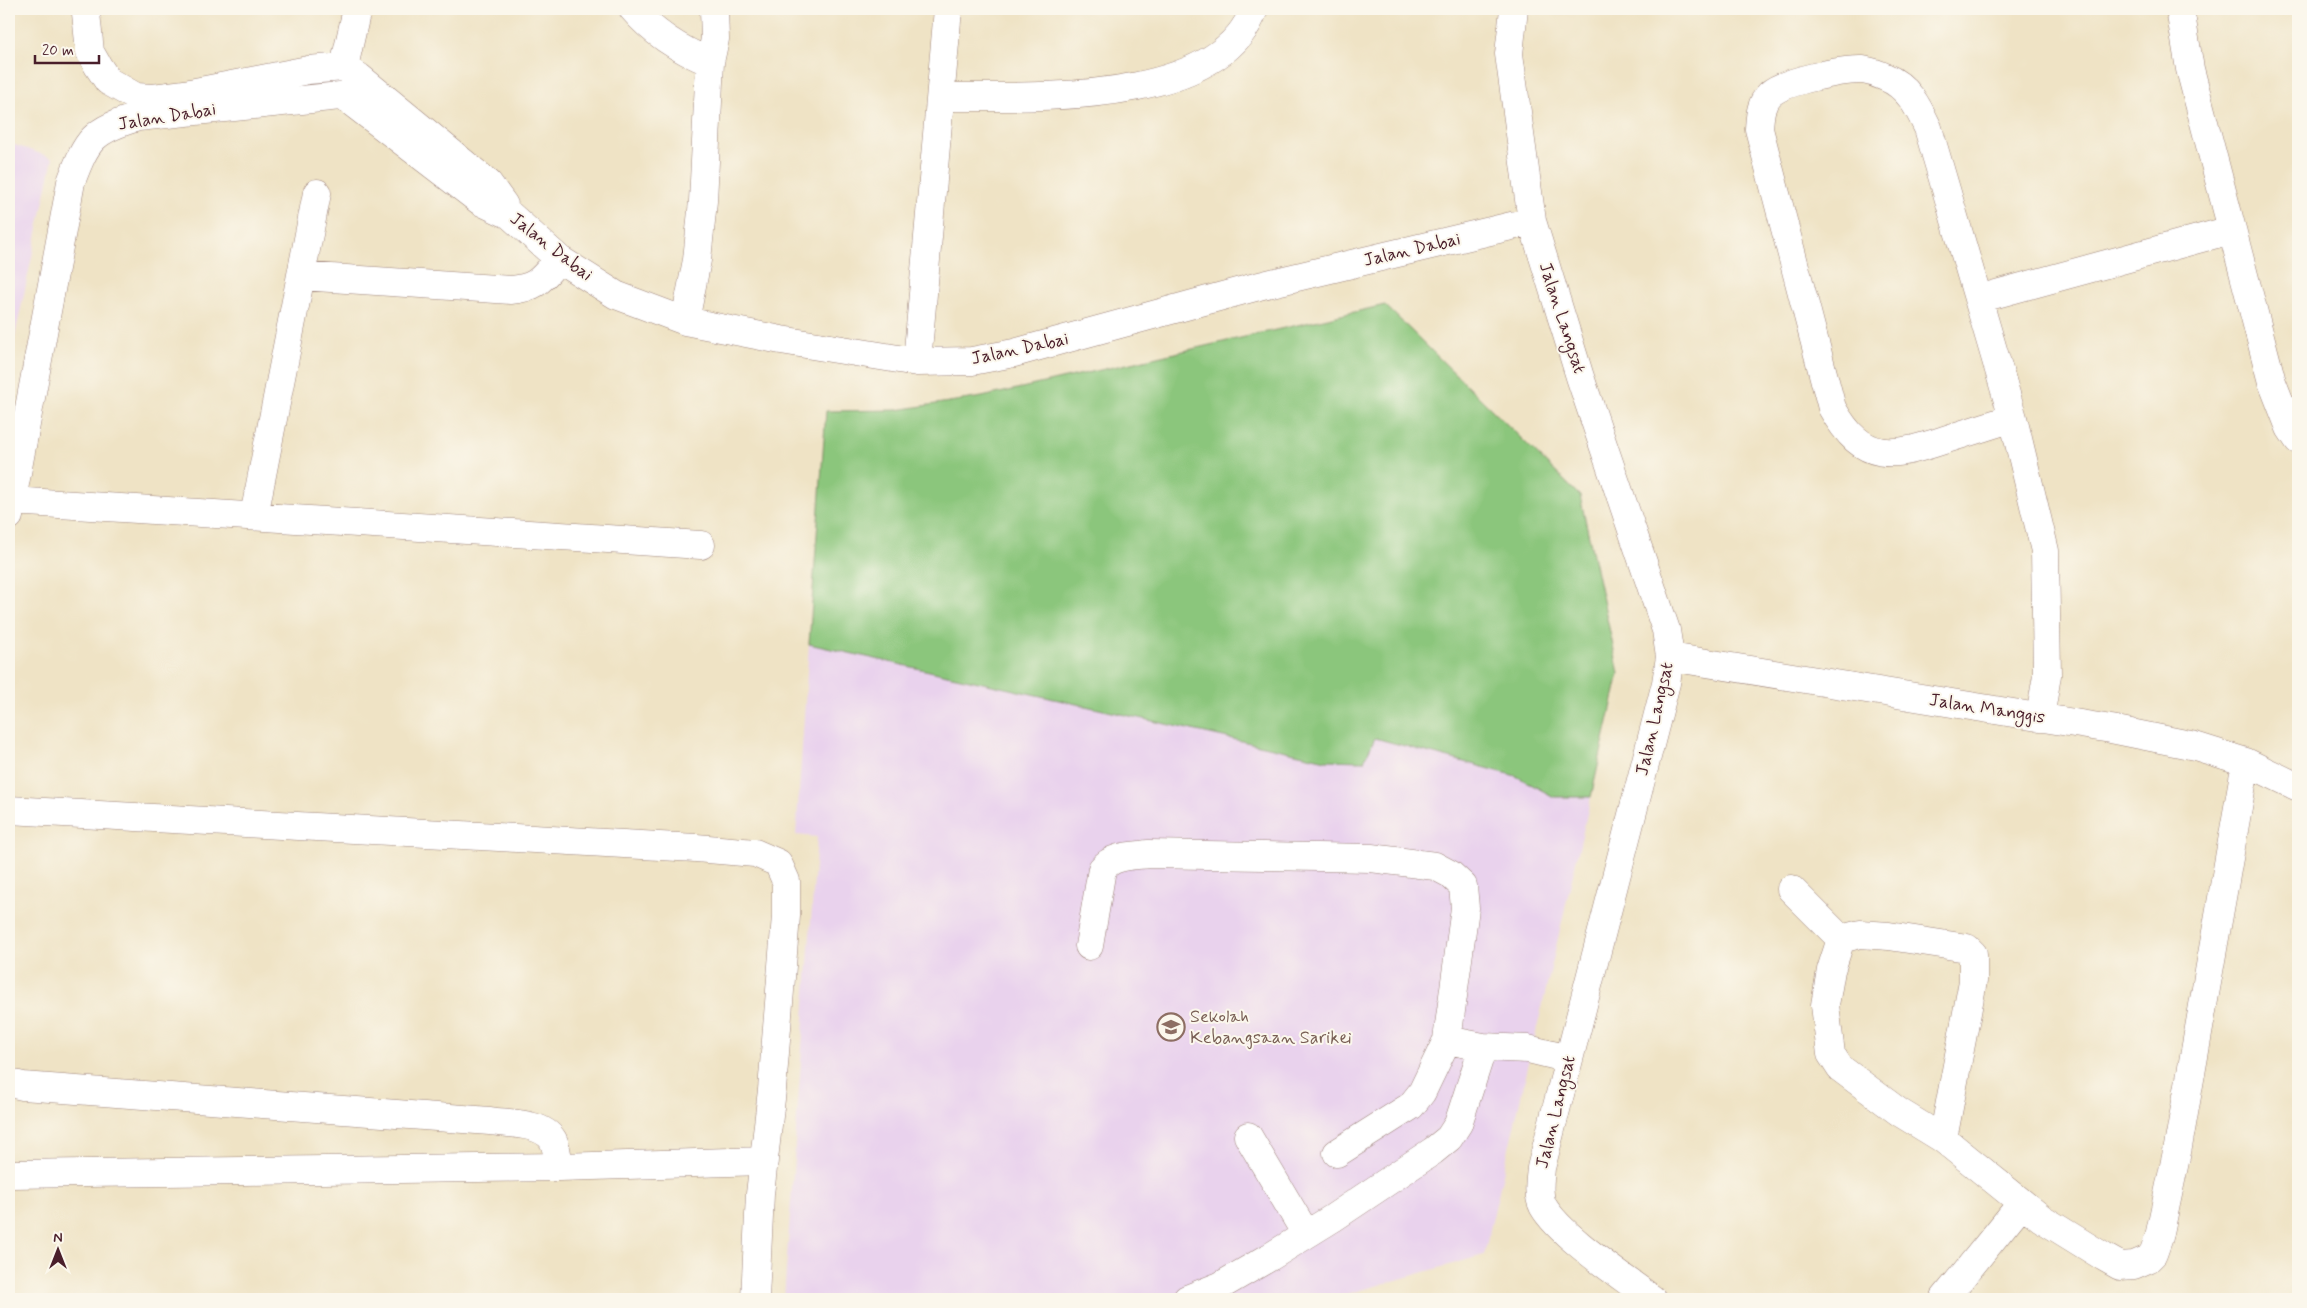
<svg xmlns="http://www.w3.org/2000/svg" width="2307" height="1308" viewBox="0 0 2307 1308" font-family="Mynerve,sans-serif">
	<rect width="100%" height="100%" fill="#fbf7ec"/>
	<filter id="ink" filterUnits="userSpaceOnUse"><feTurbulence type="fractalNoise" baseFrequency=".02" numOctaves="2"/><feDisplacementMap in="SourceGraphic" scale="10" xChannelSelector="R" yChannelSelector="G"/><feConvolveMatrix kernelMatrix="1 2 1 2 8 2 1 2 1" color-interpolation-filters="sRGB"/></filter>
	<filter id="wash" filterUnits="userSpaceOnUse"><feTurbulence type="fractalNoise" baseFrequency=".0096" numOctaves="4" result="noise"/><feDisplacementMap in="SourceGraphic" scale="20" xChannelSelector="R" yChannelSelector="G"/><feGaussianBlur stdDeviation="1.12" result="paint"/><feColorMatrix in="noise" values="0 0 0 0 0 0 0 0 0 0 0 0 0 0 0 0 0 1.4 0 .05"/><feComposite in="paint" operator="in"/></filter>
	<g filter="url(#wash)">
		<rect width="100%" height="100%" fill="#efe3c5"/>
		<path fill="#e9d2ed" d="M9,143L53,158L9,364Z
			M809,644L1326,760L1375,738L1516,776L1554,797H1591L1484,1255L1330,1299H784L817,837L796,835Z"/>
		<path fill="#8bc67b" stroke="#6a7253" d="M1385,305L1580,496L1619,673L1591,797H1554L1516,776L1375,738L1364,761L1326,760L809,644L826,411L896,410L982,397Z"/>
	</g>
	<g filter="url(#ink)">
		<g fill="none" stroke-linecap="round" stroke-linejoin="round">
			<g stroke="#9c8178" stroke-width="29">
				<path id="minor" d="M87,9L86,13L90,52L98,66L108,81L136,97L153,98L185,94L308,70L344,67L359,77L488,183L504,205
					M633,9C654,34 680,50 710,62
					M1514,9L1509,54L1532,221L1580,377L1666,630L1670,657L1666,683L1541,1168C1540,1180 1537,1194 1543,1206C1560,1236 1623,1277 1652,1299
					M2180,9L2190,69L2272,382L2290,428L2298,440
					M344,67L357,9
					M941,97C1026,96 1219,108 1254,9
					M301,276L511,290C538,288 542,278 559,259
					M1978,299L2231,230
					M685,321L697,260L703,201L710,62L715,39L714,9
					M917,362L948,9
					M2013,418C1991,425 1969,432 1947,439C1893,457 1864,465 1832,408L1759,129C1760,116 1760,104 1770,94C1784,81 1844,69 1863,70C1869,71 1879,74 1885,77C1908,86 1918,107 1928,128L2013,418L2045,551L2047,675L2040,718
					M12,501L701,545
					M9,516L71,182C87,139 93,130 138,117L340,96L350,101L480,201L510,215L559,259L616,295L685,321L781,340L917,362L972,361L1014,353L1259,286L1532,221
					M254,516L317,193
					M1670,657L2111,729L2195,746L2246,762L2298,787
					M9,810L696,848L755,853L778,863L786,881V916L772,1090L760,1194L755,1299
					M1791,889L1841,939
					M1089,946L1102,869C1113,855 1132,856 1149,854L1371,858L1435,866L1450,874L1463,886L1465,908L1447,1040L1483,1047
					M9,1083L23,1086L490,1121C508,1124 542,1122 553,1140C557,1148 558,1159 559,1167
					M1248,1136L1306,1234
					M1943,1139L1973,981V954L1967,948L1889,936L1860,934L1841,939L1831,970L1825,1005L1831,1054L1840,1068L1899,1112L1943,1139L2041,1218L2104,1257L2120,1266L2134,1265L2148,1259L2153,1254L2159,1237L2178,1147L2246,762
					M1337,1153L1411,1106L1422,1092L1447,1040
					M9,1174L559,1167L764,1161
					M1187,1299L1220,1286L1270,1257L1333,1218L1433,1151L1449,1138L1458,1124L1483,1047L1528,1049L1569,1059
					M1944,1299L2021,1204"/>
			</g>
			<use href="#minor" stroke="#fff" stroke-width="28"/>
		</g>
	</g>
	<defs>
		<g id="school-ring" transform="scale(1.4375)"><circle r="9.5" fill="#fbf7ec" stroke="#8d6e63" stroke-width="1.5"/><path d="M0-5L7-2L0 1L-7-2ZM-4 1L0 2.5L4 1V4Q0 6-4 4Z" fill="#8d6e63"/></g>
	</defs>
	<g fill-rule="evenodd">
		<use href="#school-ring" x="1171" y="1027"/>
	</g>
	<g text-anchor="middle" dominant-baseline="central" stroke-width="4" stroke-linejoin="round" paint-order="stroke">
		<g font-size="18" fill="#4a1f2b" stroke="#fbf7ec">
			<text transform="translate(167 117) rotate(-9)">Jalan Dabai</text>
			<text transform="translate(551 247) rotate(38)">Jalan Dabai</text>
			<text transform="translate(1412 250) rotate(-13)">Jalan Dabai</text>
			<text transform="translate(1562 318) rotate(72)">Jalan Langsat</text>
			<text transform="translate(1020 349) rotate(-12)">Jalan Dabai</text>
			<text transform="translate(1987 709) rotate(9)">Jalan Manggis</text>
			<text transform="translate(1655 719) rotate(-77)">Jalan Langsat</text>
			<text transform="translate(1556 1112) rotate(-76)">Jalan Langsat</text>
		</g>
		<g font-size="18" fill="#785e54" stroke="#fbf7ec" text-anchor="start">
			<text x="1190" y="1017">Sekolah<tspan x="1190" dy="21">Kebangsaan Sarikei</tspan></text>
		</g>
	</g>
	<rect width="2307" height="1308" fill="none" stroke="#fbf7ec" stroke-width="30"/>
	<g transform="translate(58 1250)" stroke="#fbf7ec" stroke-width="4" paint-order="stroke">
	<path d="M0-4L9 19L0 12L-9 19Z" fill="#4a1f2b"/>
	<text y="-8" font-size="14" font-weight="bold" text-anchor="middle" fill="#4a1f2b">N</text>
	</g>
	<path d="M35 55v8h64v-8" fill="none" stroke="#4a1f2b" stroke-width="2.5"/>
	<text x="42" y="55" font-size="15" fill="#4a1f2b" stroke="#fbf7ec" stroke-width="4" paint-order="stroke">20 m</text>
</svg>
